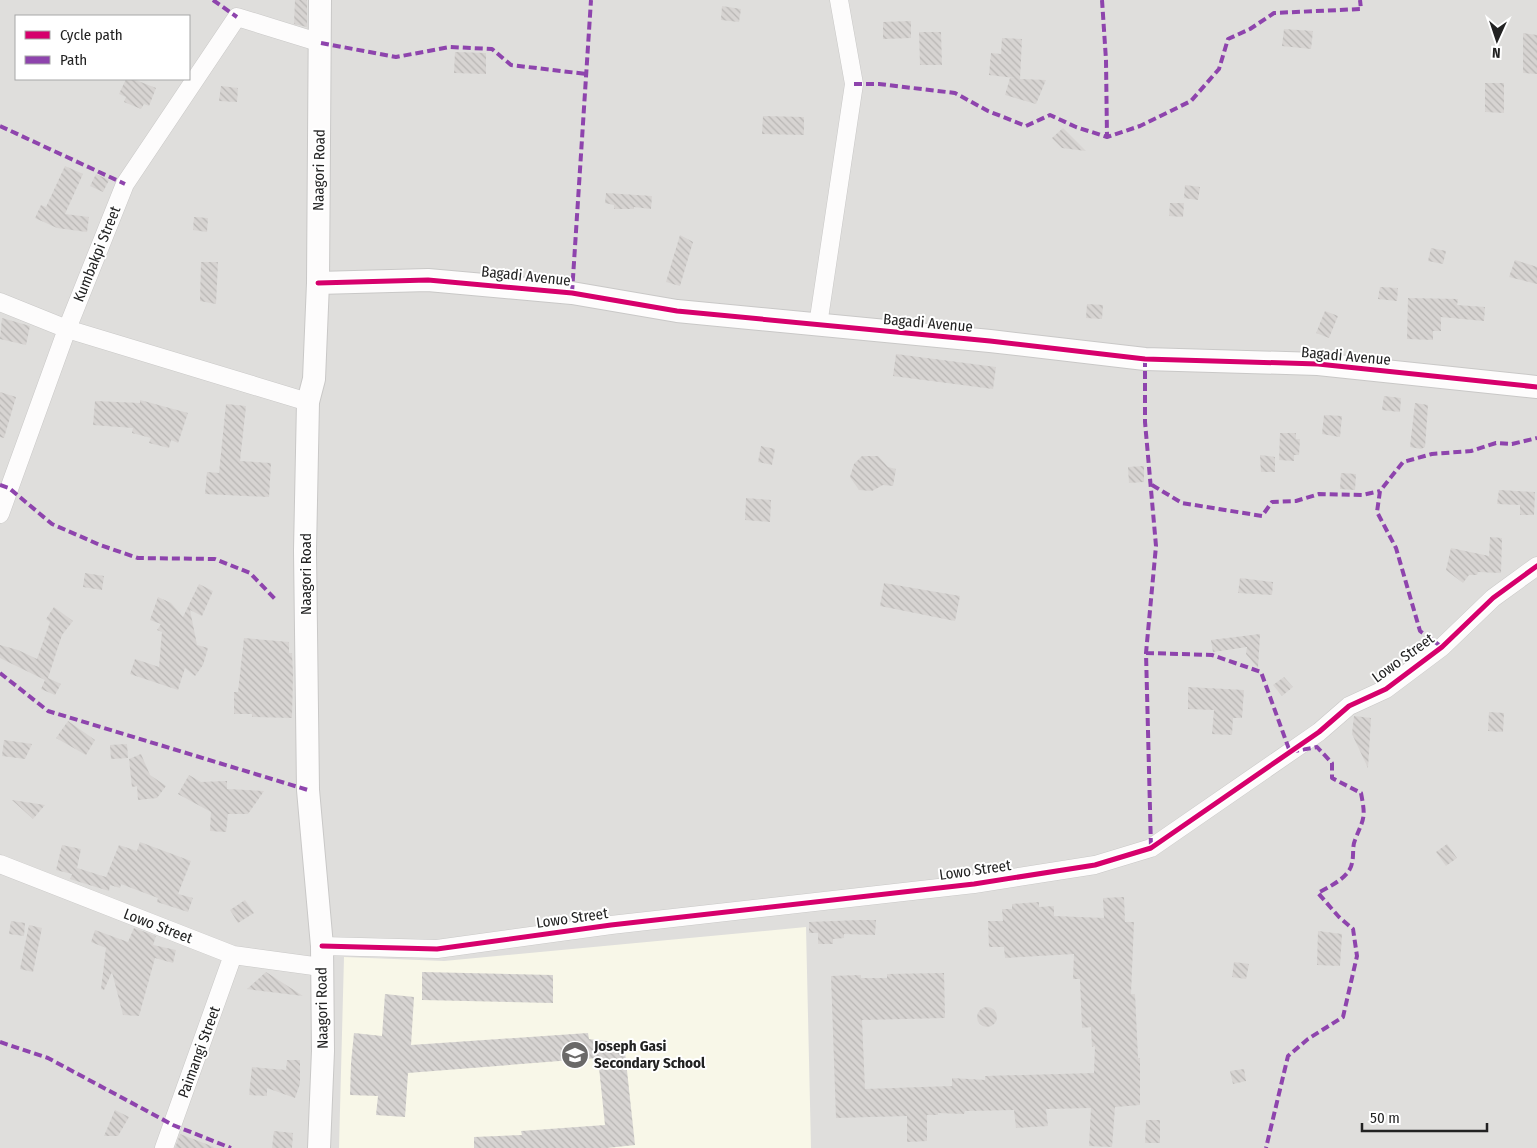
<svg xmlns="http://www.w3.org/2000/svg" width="1537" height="1148" viewBox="0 0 1537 1148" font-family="'Fira Sans Condensed',sans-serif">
	<defs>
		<pattern id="building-back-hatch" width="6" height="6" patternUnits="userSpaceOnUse" patternTransform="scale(1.25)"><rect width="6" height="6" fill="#d7d4d2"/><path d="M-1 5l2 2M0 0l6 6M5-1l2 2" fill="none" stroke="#b8b6b4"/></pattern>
	</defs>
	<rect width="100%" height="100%" fill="#f0eeeb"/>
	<path fill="#dfdedc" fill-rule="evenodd" d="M0,0H1537V1148H0ZM16,16H189V79H16Z"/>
	<path fill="#f8f7e8" d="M806,927L811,1148H339L344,957L444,961Z"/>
	<path fill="url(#building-back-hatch)" d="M295,0H307V27L294,24Z
		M722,6L741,9L739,22L721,20Z
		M911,21V38L883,39V22Z
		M1284,29L1313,31L1311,49L1282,46Z
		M919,32H941L942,65H920Z
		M1523,33L1537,35V74L1523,73Z
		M1002,38L1022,39L1020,79L1046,80L1036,104L1005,95L1010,78H1015L989,75L991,53L1001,54Z
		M455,52L486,53V74L454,73Z
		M126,79H133L156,88L149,106L144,104L141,109L124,102L126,97L119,94Z
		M1485,83H1504V113L1485,112Z
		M221,86L238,88L237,102L219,101Z
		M763,116L804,117V135L762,134Z
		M1063,128L1086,151L1062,148L1052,138Z
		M65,166L83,174L65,214L89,217L87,232L57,228L35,218L41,205L46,207Z
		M96,174L109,180L103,192L90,186Z
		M1185,185L1200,187L1198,200L1184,198Z
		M606,193L652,196L651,209L634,207V209H614V205L605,203Z
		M1170,203H1184L1183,217L1169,216Z
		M194,217L208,218L207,232L193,230Z
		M680,235L693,242L680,286L666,282Z
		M1431,248L1446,251L1443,264L1428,261Z
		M1515,260L1537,267V284L1509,277Z
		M201,262H218L216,304L200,301Z
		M1380,287L1398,288L1397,301L1378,299Z
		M1408,298L1458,299L1457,305L1485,307L1484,321L1441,317V331H1433V340L1407,339Z
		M1087,304L1103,305L1102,319L1086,318Z
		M1325,311L1338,316L1329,338L1316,333Z
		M2,318L30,326L26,345L0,339Z
		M896,354L996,367L993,389L893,376Z
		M0,392L16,397L4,438L0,437Z
		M1384,396L1401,398L1400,412L1382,410Z
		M140,400L188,413L178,443L171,440L169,448L149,443L151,438L132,433L133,428L93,425L95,401L140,403Z
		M1415,403L1428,405L1425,447L1421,449L1410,447Z
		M226,404L246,406L240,461L271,463L269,497L205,494L207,472L219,473Z
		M1324,415L1342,416L1340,437L1322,434Z
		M1280,433H1296V439H1300L1299,455H1294V461L1279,460Z
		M761,446L775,449L772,465L758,462Z
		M1260,455L1275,457V472H1261Z
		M862,456H878L888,467L896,469L893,486L883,485L872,491L859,490L850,477L854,464Z
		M1144,466V482L1129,483L1128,467Z
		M1341,473L1356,474L1355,490L1340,489Z
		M1499,490L1535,492L1534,515H1520V505L1497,504Z
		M746,498L771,500L770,522L745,520Z
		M1490,537L1502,538L1501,573L1478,572L1477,575H1469L1463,583L1446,570L1451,548L1489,556Z
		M85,573L104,576L102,590L83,587Z
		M1240,578L1273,582L1272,595L1238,593Z
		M884,583L960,596L955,621L880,606Z
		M199,584L213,591L202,616L190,610L197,645L208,648L203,665L195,676L185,668L178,690L130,674L135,659L159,667L162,632L157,630L161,624L150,620L158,597L171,603L183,617Z
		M54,607L73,621L62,635L48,678L61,684L55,695L41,689L45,680L0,658V645L18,650L37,659L50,622L46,619Z
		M1260,634L1258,668L1246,654L1247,647L1213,652L1211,640Z
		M244,638L289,642V653H292L293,674L292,718L252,717V714H234V692H238Z
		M1284,677L1293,687L1282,696L1273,685Z
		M1188,687L1244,690L1242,718H1233L1232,735L1212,734L1214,710L1188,709Z
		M1489,712L1504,713L1503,732L1488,731Z
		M1354,716L1371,718L1368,768L1352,734Z
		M68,721L95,740L86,755L56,738Z
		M4,740L32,744L25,759L2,756Z
		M127,744L128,758L111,759L110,745Z
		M141,754L150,775L166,786L157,798L138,800L137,786L132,787L129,759Z
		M189,775L201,782L227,781V789L264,791L248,814H228L226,832L210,831L211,812L178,794Z
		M12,800L45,805L33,819Z
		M140,842L191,861L178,894L193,898L188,912L157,902L158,898L121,884L120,888L110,885L109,891L70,879L72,874L56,870L62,845L81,849L77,868L106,877L119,845L137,851Z
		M1447,844L1457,858L1446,866L1436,852Z
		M1124,897L1125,922H1134L1131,994H1135L1138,1058H1140V1105L1115,1107L1112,1147L1089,1146L1091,1108L1046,1109L1048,1126L1016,1128L1014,1110L965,1111L964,1114L938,1113V1115H927V1141L907,1142V1116L836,1118L831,976L861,975V978H887V974L944,973L945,1018L862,1020L865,1089L952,1086V1078L985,1080V1076L1094,1073L1095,1046L1092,1047L1091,1027L1082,1028L1080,979H1073L1074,954L1005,958L1004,947H989L988,921H1003L1002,909H1012V904L1039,902V907L1054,906V916L1104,918L1103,898Z
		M245,900L254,913L238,923L230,910Z
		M860,920H876L875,935L844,934V938L833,939V944H818V933H809V922Z
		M11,921L25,923L24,936L9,934Z
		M29,925L42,928L33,972L20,969Z
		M134,928L156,936L153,945L176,950L173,963L155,958L139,1016L123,1015L112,972L104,990L101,989L106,948L91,942L95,930L128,942Z
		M1318,931L1342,934L1340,966L1317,965Z
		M1234,962L1249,964L1246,979L1232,977Z
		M266,972L303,996L247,989Z
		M422,972L553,975V1003L422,1000Z
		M385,994L414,997L411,1045L588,1033L589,1039L616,1042L615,1053L625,1052L635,1145L607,1148H474V1137L522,1135L521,1131L605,1125L598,1058L408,1073L405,1117L376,1115L378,1096L350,1095L351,1063L354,1033L382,1036Z
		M977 1017a10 10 0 1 1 20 0a10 10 0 1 1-20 0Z
		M287,1060H300V1084L295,1098L267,1088V1096L249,1095L252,1067L286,1070Z
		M1244,1069L1246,1081L1233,1084L1230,1071Z
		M115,1110L129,1117L118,1136H104Z
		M1146,1120H1160V1143H1145Z
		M274,1131L293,1133L292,1148H272Z
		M180,1134L214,1147L213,1148H175Z"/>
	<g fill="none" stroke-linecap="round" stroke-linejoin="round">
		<g stroke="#c9c8c7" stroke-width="19">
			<path id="minor" d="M0,302L67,329L308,402
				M818,325L854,84L839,0
				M0,514L67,329L125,184L237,17L321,43
				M0,864L233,955L321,967
				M322,946L437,949L611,925L974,884L1095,865L1151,848L1319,732L1349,706L1386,689L1442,647L1493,598L1537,566
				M164,1148L233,955"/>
		</g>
		<g stroke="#c9c8c7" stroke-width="24">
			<path id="tertiary" d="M318,283L428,280L572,293L677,311L990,341L1145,359L1318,364L1537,387
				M319,1148L323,1051L322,946L308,790L305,551L308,402L314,379L318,283L320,0"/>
		</g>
		<use href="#minor" stroke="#fdfcfc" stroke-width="18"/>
		<use href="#tertiary" stroke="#fdfcfc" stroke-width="22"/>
		<path stroke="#8e44ad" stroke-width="4" stroke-dasharray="8 4" stroke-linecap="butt" d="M213,0L237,17
			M1102,0L1106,60L1107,137
			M321,43L396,57L450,47L492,49L511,65L586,74
			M854,84H879L955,93L988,111L1026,126L1050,115L1076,127L1107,137L1140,126L1191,101L1219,69L1228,39L1250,29L1274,13L1361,9L1360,0
			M0,126L125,184
			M572,293L591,0
			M1145,359V422L1156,546L1146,653L1151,848
			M0,485L9,488L52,524L100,545L138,558L215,559L250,573L276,600
			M1152,485L1182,503L1262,516L1272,502L1296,501L1319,494L1362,495L1380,491
			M1442,647L1420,631L1396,548L1377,512L1380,491L1403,462L1432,454L1471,451L1496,443L1512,444L1537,438
			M1146,653L1212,655L1261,672L1290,752L1317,747L1332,763V778L1361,793C1366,819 1364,817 1355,840C1352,847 1354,856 1352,863C1350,877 1329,887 1318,893L1339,917L1353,929L1357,956L1343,1017L1308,1039L1288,1056L1266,1148
			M0,673L48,711L308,790
			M0,1042L48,1058L173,1125L231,1148"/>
		<g stroke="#fff" stroke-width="8">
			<path id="cycleway" d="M318,283L428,280L572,293L677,311L990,341L1145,359L1318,364L1537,387
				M322,946L437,949L611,925L974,884L1095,865L1151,848L1319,732L1349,706L1386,689L1442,647L1493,598L1537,566"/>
		</g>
		<use href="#cycleway" stroke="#d6006c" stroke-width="5"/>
	</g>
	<defs>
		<g id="school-disc" transform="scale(1.4375)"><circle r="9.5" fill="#6a6968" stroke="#fff"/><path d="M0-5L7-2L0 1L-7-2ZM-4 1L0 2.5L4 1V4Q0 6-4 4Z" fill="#fff"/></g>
	</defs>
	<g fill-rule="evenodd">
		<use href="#school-disc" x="575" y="1055"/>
	</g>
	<g text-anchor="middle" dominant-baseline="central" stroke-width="4" stroke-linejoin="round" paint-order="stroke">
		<g font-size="15" fill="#222" stroke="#fff">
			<text transform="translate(319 170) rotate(-89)">Naagori Road</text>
			<text transform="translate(97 254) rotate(-68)">Kumbakpi Street</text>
			<text transform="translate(526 276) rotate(6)">Bagadi Avenue</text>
			<text transform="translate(928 323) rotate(5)">Bagadi Avenue</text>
			<text transform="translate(1346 356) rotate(5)">Bagadi Avenue</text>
			<text transform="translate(306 574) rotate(-90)">Naagori Road</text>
			<text transform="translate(1403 658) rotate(-36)">Lowo Street</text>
			<text transform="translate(975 870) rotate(-8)">Lowo Street</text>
			<text transform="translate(572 918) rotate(-8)">Lowo Street</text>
			<text transform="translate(158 926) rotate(21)">Lowo Street</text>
			<text transform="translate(322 1008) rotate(-91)">Naagori Road</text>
			<text transform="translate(199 1052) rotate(-70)">Paimangi Street</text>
		</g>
		<g font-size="15" font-weight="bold" fill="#222" stroke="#fff" text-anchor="start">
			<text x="594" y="1046">Joseph Gasi<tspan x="594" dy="17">Secondary School</tspan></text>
		</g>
	</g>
	<rect x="15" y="15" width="175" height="65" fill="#ffffff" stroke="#a7a7a7"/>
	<rect x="25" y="31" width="25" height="8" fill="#d6006c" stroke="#a7a7a7"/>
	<text x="60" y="40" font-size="15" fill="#222222">Cycle path</text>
	<rect x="25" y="56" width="25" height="8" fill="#8e44ad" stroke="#a7a7a7"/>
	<text x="60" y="65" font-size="15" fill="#222222">Path</text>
	<g transform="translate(1497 40) rotate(183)" stroke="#ffffff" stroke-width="4" paint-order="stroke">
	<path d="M0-4L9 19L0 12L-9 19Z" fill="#222222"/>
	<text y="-8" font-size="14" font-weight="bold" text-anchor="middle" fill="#222222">N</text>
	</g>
	<path d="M1362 1123v8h125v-8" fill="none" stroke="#222222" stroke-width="2.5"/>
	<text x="1370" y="1123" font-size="15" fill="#222222" stroke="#ffffff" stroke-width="4" paint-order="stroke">50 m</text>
</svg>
